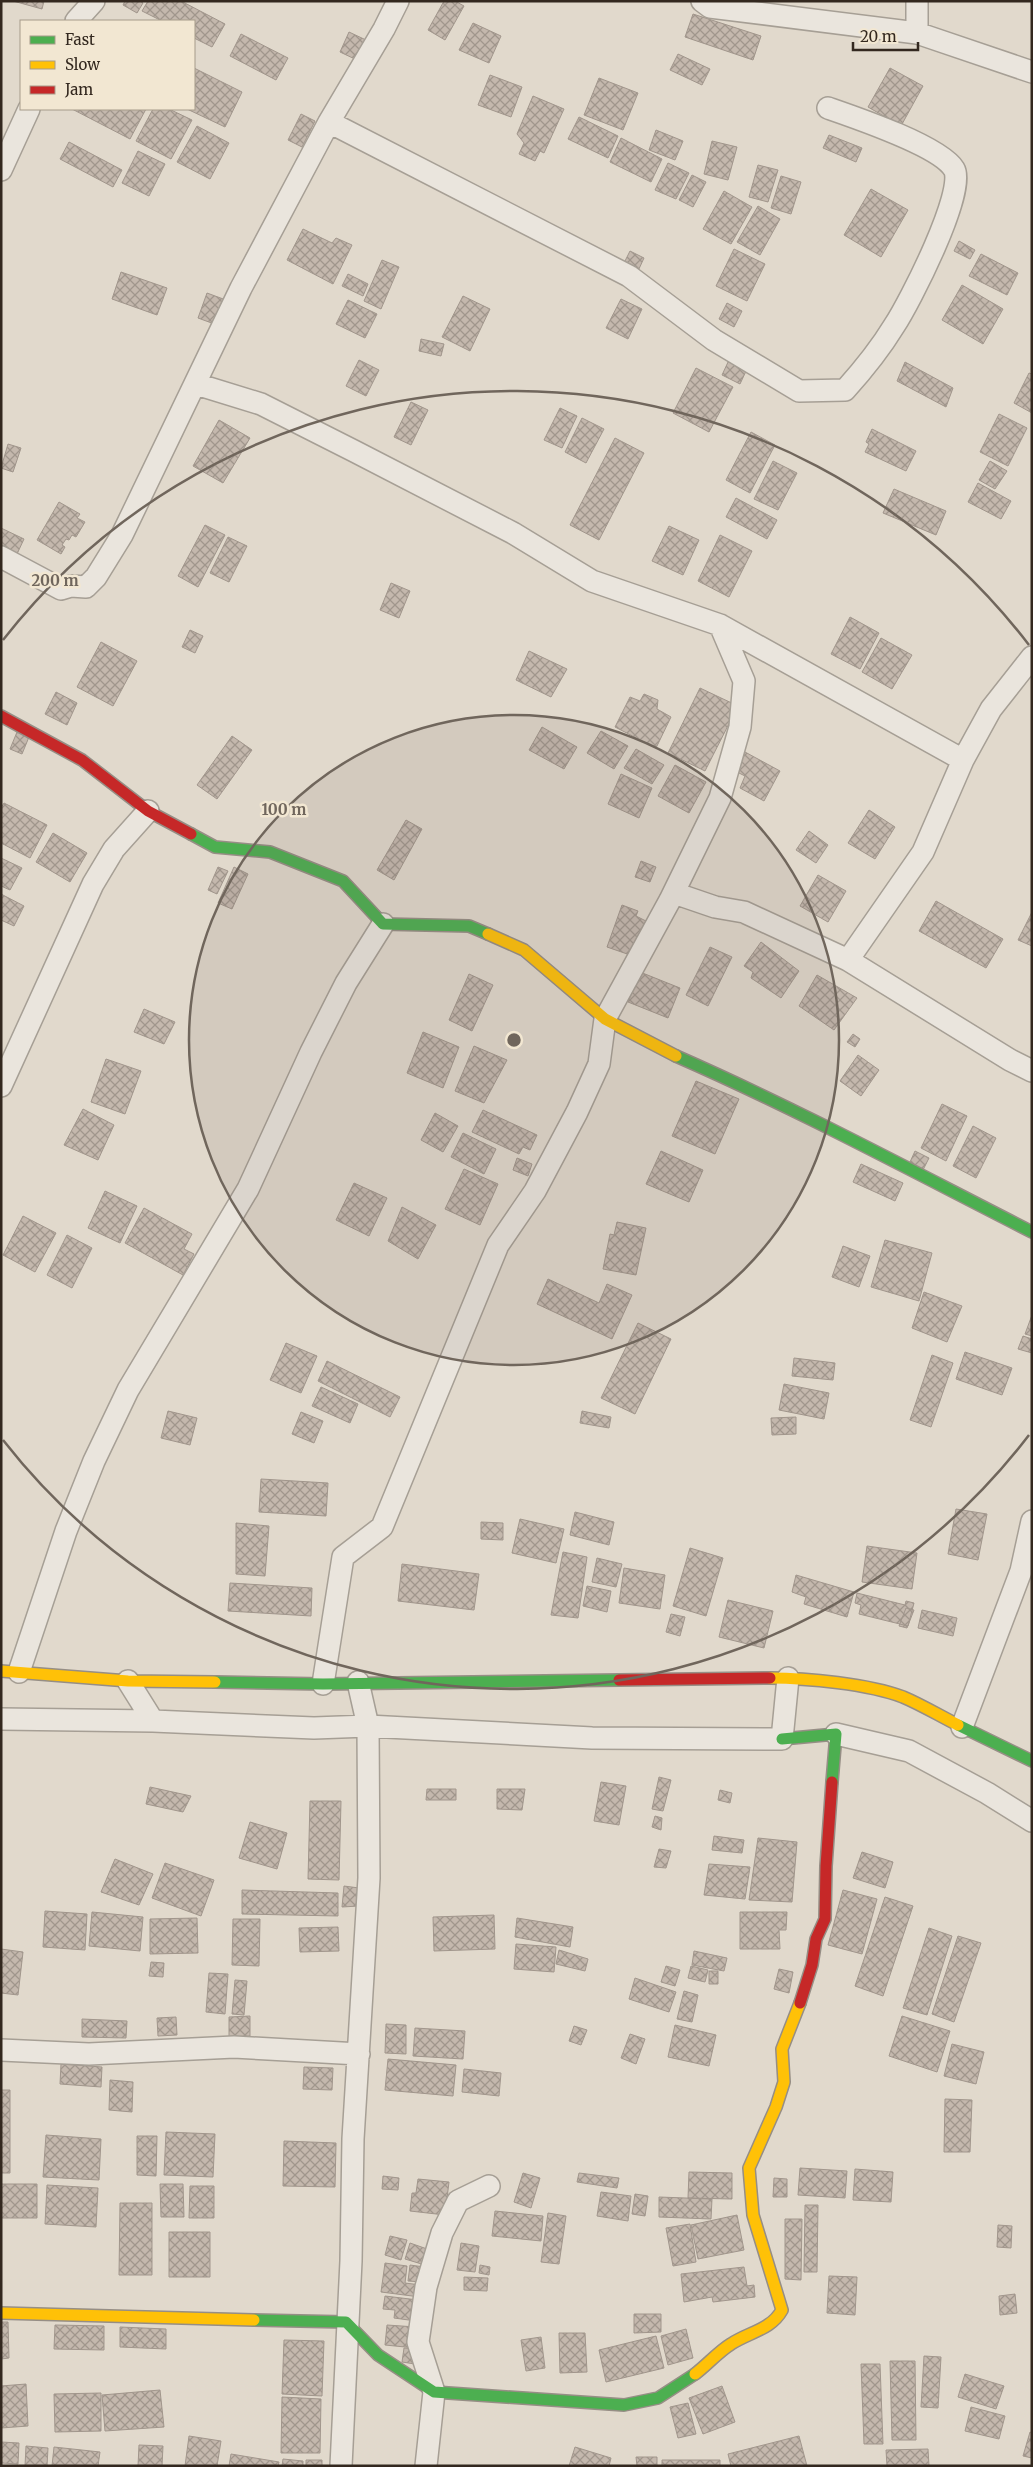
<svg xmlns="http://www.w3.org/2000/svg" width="1033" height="2467" viewBox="0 0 1033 2467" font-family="Merriweather,serif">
	<defs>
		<pattern id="building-cross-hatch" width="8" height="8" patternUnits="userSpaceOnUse" patternTransform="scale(1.25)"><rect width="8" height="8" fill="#c4b8ad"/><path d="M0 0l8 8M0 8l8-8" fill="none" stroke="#a0968c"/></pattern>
	</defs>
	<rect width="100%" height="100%" fill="#e1d9cc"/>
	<path fill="url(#building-cross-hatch)" stroke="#a1968c" d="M13,1H44L42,9Z
		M125,1H140L143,3L137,13L123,5Z
		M148,1H181L225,24L212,47L194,38V21H162L142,11Z
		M444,1H455L464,6L445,40L428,30Z
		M693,14L761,36L753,60L685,37Z
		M473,23L501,36L489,63L459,50Z
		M349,32L366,40L357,60L340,52Z
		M241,34L288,58L276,80L230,56Z
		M678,54L710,69L702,85L670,70Z
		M194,68L242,92L225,127L187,109H194Z
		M890,68L923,86L901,126L868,107Z
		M490,75L522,87L511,117L478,105Z
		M599,78L638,93L623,130L584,115Z
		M533,96L564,109L544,153L540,151L535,161L519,154L524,143L517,134Z
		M72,109H146L130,139Z
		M153,109H169L192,120L171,159L136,141Z
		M301,114L315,121L302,147L288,140Z
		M579,117L618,136L608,158L568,139Z
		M197,126L229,143L210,179L177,162Z
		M656,130L683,141L675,160L649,150Z
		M829,135L862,148L856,162L823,148Z
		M621,138L662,159L651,182L610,162Z
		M712,141L737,147L728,180L704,174Z
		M69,142L122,170L113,187L60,159Z
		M138,151L165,164L149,196L122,183Z
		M668,163L689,173L676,199L655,190Z
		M758,165L778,170L768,202L749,197Z
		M692,175L706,182L693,207L679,200Z
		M781,176L801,182L791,214L771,208Z
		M871,189L908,210L881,257L844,235Z
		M724,191L752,207L731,244L703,229Z
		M758,206L780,219L760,255L737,242Z
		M303,229L332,243L336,238L352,245L333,284L287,260Z
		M959,241L975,250L970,259L954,251Z
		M734,249L765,264L747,301L716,286Z
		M630,251L644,258L638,271L624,263Z
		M981,254L1018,273L1007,295L969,276Z
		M382,260L399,267L381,309L364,301Z
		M121,272L167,288L157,315L112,299Z
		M348,274L368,284L363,296L342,286Z
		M962,285L1003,309L983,344L942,320Z
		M207,293L226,300L217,325L198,318Z
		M463,296L490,309L470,351L442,337Z
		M621,299L642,309L628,339L606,328Z
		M348,300L377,314L365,338L336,324Z
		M727,303L742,311L734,327L719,319Z
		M421,339L444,344L441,356L419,351Z
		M359,360L379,370L366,396L346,386Z
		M729,360L747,369L740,384L722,375Z
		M905,362L953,388L946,407L897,381Z
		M696,368L733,387L709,432L673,413Z
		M1029,373L1032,374V413L1014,403Z
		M411,402L428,410L411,445L394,437Z
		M560,408L577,416L562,448L544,440Z
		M999,414L1027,428L1008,466L980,452Z
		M582,418L604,429L586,463L565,452Z
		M219,420L250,438L223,483L193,466Z
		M872,429L916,451L906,471L865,452L869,444L866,442Z
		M751,432L775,445L750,493L726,480Z
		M615,438L644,453L599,540L570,525Z
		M8,444L21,448L13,472L1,468Z
		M773,461L797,473L778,510L754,499Z
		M990,461L1007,471L995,489L979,480Z
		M978,483L1011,501L1001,519L968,502Z
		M894,489L946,511L936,535L883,513Z
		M736,498L777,520L767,539L726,517Z
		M59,502L80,514L77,518L85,522L76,537L72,535L69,540L66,539L62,545L65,547L61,554L37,540Z
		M205,525L225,535L198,587L178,576Z
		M669,526L699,540L683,575L652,561Z
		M1,528L24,539L17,554L1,547Z
		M720,535L752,551L729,597L698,581Z
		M228,537L247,546L229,582L210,573Z
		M391,583L410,591L399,618L380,610Z
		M850,617L879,633L860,669L831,654Z
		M190,630L203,636L195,653L182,647Z
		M881,638L912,655L892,689L862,672Z
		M101,642L137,661L113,706L77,687Z
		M529,651L567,669L551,697L516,680Z
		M700,688L738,706L705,771L668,753Z
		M56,692L77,703L67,725L45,714Z
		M644,694L658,700L657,709L671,717L656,748L615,727L630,697L640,701Z
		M542,727L577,747L564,769L529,750Z
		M601,731L628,746L614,769L587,753Z
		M17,732L29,737L22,754L10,749Z
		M232,736L252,750L217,799L197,785Z
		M636,749L664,765L652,784L624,768Z
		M745,752L780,771L764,801L740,788L745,776L737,772Z
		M675,765L706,782L689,813L658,796Z
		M621,774L652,788L639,818L608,804Z
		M4,803L47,825L30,858L1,843V808Z
		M869,810L895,827L875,859L848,843Z
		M406,820L422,829L394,880L377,870Z
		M809,831L828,845L816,863L796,850Z
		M53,833L87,853L70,882L36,862Z
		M1,858L22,868L10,890L1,886Z
		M641,861L656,867L650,882L635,877Z
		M218,867L228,871L217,894L208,890Z
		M234,867L248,874L232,909L218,903Z
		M818,875L846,891L828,922L800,906Z
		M1,894L24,906L14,926L1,920Z
		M936,901L1003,939L986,968L919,931Z
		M622,905L638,911L636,916L648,922L633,956L607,947Z
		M1032,912V946L1018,940Z
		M761,942L799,971L781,998L751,978L753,972L744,966Z
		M710,947L732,957L708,1006L686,995Z
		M640,972L680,988L668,1018L628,1002Z
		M469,974L493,985L472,1031L449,1020Z
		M817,975L857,998L834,1030L799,1006Z
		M144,1009L175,1022L164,1044L134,1032Z
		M423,1032L459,1047L443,1088L407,1073Z
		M853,1034L860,1039L855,1047L847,1042Z
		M474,1046L507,1060L484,1103L455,1091Z
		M858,1055L879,1070L861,1096L840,1081Z
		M106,1059L141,1071L125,1114L91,1102Z
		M696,1081L739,1099L715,1154L672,1136Z
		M942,1104L967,1116L946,1161L921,1148Z
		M83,1109L114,1125L98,1160L64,1145Z
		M483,1110L537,1135L530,1150L523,1147L519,1154L472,1132Z
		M435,1113L458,1126L443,1152L421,1140Z
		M973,1126L996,1138L976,1178L953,1166Z
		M463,1133L496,1149L484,1174L451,1157Z
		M661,1151L703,1170L689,1202L646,1184Z
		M915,1151L929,1158L923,1170L910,1162Z
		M517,1158L532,1164L528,1176L513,1170Z
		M861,1164L903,1183L895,1201L853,1182Z
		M464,1169L498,1184L480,1225L445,1209Z
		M354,1183L387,1198L369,1236L336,1220Z
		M105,1191L137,1206L120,1243L88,1228Z
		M402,1207L436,1225L418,1259L388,1241Z
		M144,1208L192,1234L184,1249L194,1254L183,1275L125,1243Z
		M23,1216L56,1233L35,1272L3,1255Z
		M617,1222L646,1228L636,1275L603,1269L610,1234L614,1235Z
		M67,1235L92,1248L72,1288L47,1275Z
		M885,1240L932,1253L919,1301L871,1287Z
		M843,1246L870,1256L859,1287L832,1277Z
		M548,1279L599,1303L607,1284L632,1295L612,1339L537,1304Z
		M924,1292L962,1306L947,1342L912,1328Z
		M1032,1315V1336L1025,1334Z
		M638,1323L671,1339L635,1414L601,1398Z
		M1023,1336L1032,1339V1353L1018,1349Z
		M286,1343L317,1356L301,1393L270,1380Z
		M965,1352L1012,1368L1002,1395L956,1379Z
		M932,1355L953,1363L931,1427L910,1420Z
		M794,1358L835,1363L833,1380L792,1376Z
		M327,1361L400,1397L390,1417L318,1381Z
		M784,1384L829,1393L824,1419L779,1410Z
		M321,1387L358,1404L350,1423L312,1406Z
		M168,1411L197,1418L190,1445L161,1438Z
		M582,1411L611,1417L609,1428L580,1423Z
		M301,1412L323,1421L314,1443L292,1434Z
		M796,1417V1434L772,1435L771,1418Z
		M261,1479L328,1483L326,1516L259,1512Z
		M956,1509L987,1514L978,1560L948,1554Z
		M575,1512L614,1522L609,1545L570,1535Z
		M520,1519L564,1529L556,1563L512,1553Z
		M481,1522L503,1523V1540L481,1539Z
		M236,1523L269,1526L265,1576L236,1574Z
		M867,1546L917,1553L912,1589L862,1582Z
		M690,1548L723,1558L706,1616L673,1606Z
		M563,1552L587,1557L578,1618L551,1615Z
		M597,1558L622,1564L616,1587L592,1582Z
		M402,1564L479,1574L474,1610L398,1601Z
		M624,1568L665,1575L660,1609L619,1603Z
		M796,1575L854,1592L847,1617L804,1604L806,1597L792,1592Z
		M230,1583L312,1588L311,1616L228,1611Z
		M587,1586L611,1591L607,1612L583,1606Z
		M857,1593L905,1605L906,1601L914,1603L908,1626L859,1614L861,1605L855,1603Z
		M728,1600L773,1611L764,1648L719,1637Z
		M906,1608L914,1610L907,1628L899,1626Z
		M922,1610L957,1618L953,1636L918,1628Z
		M671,1614L685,1617L680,1636L666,1632Z
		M659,1777L671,1780L663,1811L652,1809Z
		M601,1782L626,1786L619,1825L594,1821Z
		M150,1787L191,1796L183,1812L146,1804Z
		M427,1789H456V1800H426Z
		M497,1789H525L522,1810L497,1809Z
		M720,1790L732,1793L730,1803L718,1800Z
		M310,1801H341L339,1880L308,1879Z
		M655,1816L662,1818L661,1830L652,1827Z
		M250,1822L287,1833L277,1869L239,1858Z
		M714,1836L744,1840L742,1853L712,1850Z
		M758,1838L797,1842L792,1902L749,1900Z
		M659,1849L671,1851L666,1868L654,1867Z
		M862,1852L893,1862L885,1888L853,1878Z
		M115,1859L153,1874L139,1905L101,1892Z
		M165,1863L214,1880L201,1916L152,1898Z
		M709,1864L750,1867L745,1899L704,1895Z
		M344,1886L359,1888V1906L342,1907Z
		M242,1890L338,1893V1916L242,1914Z
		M843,1890L877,1899L862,1954L828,1945Z
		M885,1897L913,1906L883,1996L855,1986Z
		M45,1911L87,1914L85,1950L43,1947Z
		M92,1912L143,1917L140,1951L89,1946Z
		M740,1912H787L786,1930H779L780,1949H740Z
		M494,1915L495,1949L434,1951L433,1917Z
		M197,1918L198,1953L150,1954V1919Z
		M517,1918L573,1927L570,1947L515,1937Z
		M233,1919H260L259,1966L232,1965Z
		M338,1927L339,1951L300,1952L299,1928Z
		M929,1928L952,1936L927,2015L903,2008Z
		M958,1936L981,1943L954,2022L932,2014Z
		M516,1944L556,1947L554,1972L514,1969Z
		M1,1949L23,1952L18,1995L1,1993Z
		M559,1950L588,1959L585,1971L556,1964Z
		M694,1951L727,1958L724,1971L692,1965Z
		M151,1962L164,1963L163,1977L149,1976Z
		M666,1966L680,1970L675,1986L661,1982Z
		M691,1966L708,1970L705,1982L688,1978Z
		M779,1969L793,1972L789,1993L774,1989Z
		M709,1971H718V1984H709Z
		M209,1973L228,1974L225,2014L206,2012Z
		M635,1978L676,1992L669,2012L629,1999Z
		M235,1980L247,1981L244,2015L232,2014Z
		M684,1991L698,1995L692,2022L677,2019Z
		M250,2016V2036L229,2037V2017Z
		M902,2016L950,2031L937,2072L889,2056Z
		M176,2017L177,2035L158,2036L157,2018Z
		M82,2019L127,2021L126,2038L82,2037Z
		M386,2024L406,2025V2054L385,2053Z
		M675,2025L716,2035L709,2066L668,2057Z
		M574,2026L587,2030L581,2045L569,2041Z
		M415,2028L465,2031L463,2059L413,2056Z
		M630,2034L645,2039L636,2064L621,2058Z
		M952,2044L984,2052L976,2084L944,2076Z
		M388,2059L456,2065L453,2096L385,2090Z
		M61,2064L102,2067L101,2087L60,2084Z
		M304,2067L333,2068L332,2090L303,2089Z
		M464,2069L501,2073L499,2096L462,2092Z
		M110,2080L133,2082L132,2112L109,2110Z
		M1,2090H10V2173H1Z
		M945,2099L972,2100L970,2152H944Z
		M166,2132L215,2134L213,2177L164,2175Z
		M46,2135L101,2139L99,2180L43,2177Z
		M137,2136H157L156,2176L137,2175Z
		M284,2141L336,2143L335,2187L283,2186Z
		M800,2168L847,2171L845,2198L798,2195Z
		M855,2169L893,2172L891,2202L853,2200Z
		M689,2172L732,2173V2199L688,2198Z
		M523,2173L540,2178L531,2208L514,2202Z
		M579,2173L619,2178L617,2188L577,2182Z
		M383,2176L399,2178L398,2190L382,2189Z
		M774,2178L787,2179V2197H773Z
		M418,2179L449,2182L445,2215L410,2211L412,2193H416Z
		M1,2184H37V2218H1Z
		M160,2184H183L184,2217H161Z
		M47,2185L98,2188L96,2227L45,2224Z
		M190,2186H214V2218H189Z
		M601,2192L631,2196L628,2221L597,2216Z
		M635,2194L648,2196L645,2216L632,2214Z
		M659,2197L712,2199L711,2219L659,2217Z
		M120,2203H152V2275H119Z
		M805,2205H818L817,2272H804Z
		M495,2211L543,2216L541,2241L492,2236Z
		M548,2213L566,2216L559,2264L541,2262Z
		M737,2215L744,2250L698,2259L691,2225Z
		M785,2219H802L801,2280L785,2279Z
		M690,2224L696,2262L673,2266L666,2228Z
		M998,2225L1012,2226L1011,2248L997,2247Z
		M169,2232H210V2277H169Z
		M390,2236L407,2240L401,2260L385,2255Z
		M410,2243L430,2250L425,2265L405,2259Z
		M461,2243L479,2246L475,2272L457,2270Z
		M385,2263L407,2266L405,2283L421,2285L420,2297L381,2292Z
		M410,2265L424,2267L422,2282L408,2281Z
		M480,2265L490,2267L489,2275L479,2273Z
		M744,2267L747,2286L754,2285L755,2297L713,2302L712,2297L684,2302L681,2274Z
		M829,2276L857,2277L855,2315L827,2313Z
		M464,2277L488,2278L487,2291L464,2290Z
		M1015,2294L1017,2313L1000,2315L999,2296Z
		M385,2296L418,2300L416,2321L394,2318L395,2310L383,2309Z
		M634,2314H661V2332L634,2333Z
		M1,2322H8L9,2358L1,2359Z
		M55,2325L104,2326V2350L54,2349Z
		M387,2325L416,2327L415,2348L385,2345Z
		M120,2327L166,2329V2349L120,2347Z
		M686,2329L693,2358L668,2365L661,2336Z
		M559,2333H585L587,2372L560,2373Z
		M656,2336L664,2368L606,2382L599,2350Z
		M541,2337L545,2368L526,2371L521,2340Z
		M284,2340L324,2341L322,2396L282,2394Z
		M404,2348L416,2349L415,2364L402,2362Z
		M924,2356L941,2357L938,2408L921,2407Z
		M890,2361H915L916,2440H892Z
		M861,2364H880L883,2444H864Z
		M965,2374L1004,2386L996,2409L958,2397Z
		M26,2384L28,2426L1,2428V2386Z
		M722,2386L735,2422L703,2434L689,2398Z
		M160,2390L164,2427L105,2431L102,2395Z
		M101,2393V2431L55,2432L54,2394Z
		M282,2397L321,2399L320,2453H281Z
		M688,2403L696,2434L678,2438L670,2407Z
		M971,2407L1005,2416L999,2439L965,2431Z
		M1030,2432L1032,2433V2458L1023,2456Z
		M189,2436L221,2441L217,2466H185Z
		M799,2436L807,2466H731L728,2454Z
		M1,2442L19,2443L18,2464L1,2463Z
		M139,2445L163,2446L162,2466H138Z
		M26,2446L48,2448L47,2466H25Z
		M54,2447L100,2452L98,2466H52Z
		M575,2447L611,2458L609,2466H569Z
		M928,2449L929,2466H887L886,2450Z
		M231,2454L279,2462L278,2466H229Z
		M636,2457H657V2466H637Z
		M283,2459L303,2461V2466H282Z
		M306,2460H322V2466H306Z
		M662,2460H720V2466H662Z"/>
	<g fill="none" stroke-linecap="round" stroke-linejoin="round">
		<g stroke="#a69f95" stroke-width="24">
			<path id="street" d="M702,1L710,7L917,33L1032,72
				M917,1V33
				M76,21L94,1
				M329,122L629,276L714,340L799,391L845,390C863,370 880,349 894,326C909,304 967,190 954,169C940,146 854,117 828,108
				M1,170L29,109
				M196,384L261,404L354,451L513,533L592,581L720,625L963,760
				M1,557L61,589L71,586L86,587L96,577L122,535L241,288L329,122L384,29L398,1
				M674,893L715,907L744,912L848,960L1010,1060L1032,1071
				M848,960L923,852L963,760L991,709L1032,657
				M1,1086L93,884L114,849L148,811
				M19,1672L66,1531L94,1461L128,1390L248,1189L311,1052L346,983L383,924
				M128,1681L153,1721L314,1728L368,1726L592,1738L782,1739L788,1678
				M323,1684L343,1557L382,1527L498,1245L535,1191L577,1112L599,1064L605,1019L670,900L720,798L740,727L744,681L720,625
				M1,1719L153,1721
				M962,1727L1021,1571L1032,1521
				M836,1734L909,1751L987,1793L1032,1821
				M1,2050L89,2054L234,2047L359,2054
				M341,2466L351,2261L353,2139L369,1878L368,1726L358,1682
				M426,2466L434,2392L418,2342L426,2287L442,2233L458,2201L489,2186"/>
		</g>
		<g stroke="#968e85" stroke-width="14">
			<path id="fast" d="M191,834L215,847L270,852L343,881L383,924L469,926L488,934
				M676,1056C797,1109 914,1172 1032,1232
				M215,1682L323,1684L619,1680
				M958,1725L1032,1761
				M782,1739L836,1734L832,1782
				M254,2320L346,2322L378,2355L434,2392L624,2405L658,2398L695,2374"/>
		</g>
		<g stroke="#968e85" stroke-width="14">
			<path id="slow" d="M488,934L524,950L605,1019L676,1056
				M1,1671L128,1681L215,1682
				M770,1678C807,1678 869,1684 903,1697C922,1705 940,1716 958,1725
				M1,2313L254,2320
				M695,2374C707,2365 718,2352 731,2344C749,2332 771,2330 782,2310L753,2215L749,2168L776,2107L784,2082L782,2049L800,2003"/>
		</g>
		<g stroke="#968e85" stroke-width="14">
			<path id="jam" d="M1,716L82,760L148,811L191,834
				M619,1680L770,1678
				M800,2003L812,1965L816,1939L825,1919L826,1866L832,1782"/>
		</g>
		<use href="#street" stroke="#eae5dd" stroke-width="21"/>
		<use href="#fast" stroke="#4caf50" stroke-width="11"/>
		<use href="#slow" stroke="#ffc107" stroke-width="11"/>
		<use href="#jam" stroke="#c62828" stroke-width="11"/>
	</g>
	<circle cx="514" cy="1040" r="325" fill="#70665c" fill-opacity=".12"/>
	<g fill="none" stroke="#70665c" stroke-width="2.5">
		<circle cx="514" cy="1040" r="325"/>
		<path d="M1029 1435A649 649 0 0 1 3 1440M3 640A649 649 0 0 1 1029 645"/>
	</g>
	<circle cx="514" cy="1040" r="8" fill="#70665c" stroke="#f2e7d2" stroke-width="2.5"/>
	<g font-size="15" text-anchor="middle" font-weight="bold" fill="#70665c" stroke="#f2e7d2" stroke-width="5" stroke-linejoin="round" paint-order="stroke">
		<text x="55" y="586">200 m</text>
		<text x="284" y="815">100 m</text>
	</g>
	<rect width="1033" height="2467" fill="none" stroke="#33281f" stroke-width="5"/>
	<rect x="20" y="20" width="175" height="90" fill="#f2e7d2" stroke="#a69b8a"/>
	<rect x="30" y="36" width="25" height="8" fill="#4caf50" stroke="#a69b8a"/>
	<text x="65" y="45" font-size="15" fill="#33281f">Fast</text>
	<rect x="30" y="61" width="25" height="8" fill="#ffc107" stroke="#a69b8a"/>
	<text x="65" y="70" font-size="15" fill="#33281f">Slow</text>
	<rect x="30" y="86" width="25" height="8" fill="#c62828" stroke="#a69b8a"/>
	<text x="65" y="95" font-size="15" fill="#33281f">Jam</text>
	<path d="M853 42v8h65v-8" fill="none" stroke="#33281f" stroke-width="2.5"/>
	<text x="860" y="42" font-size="15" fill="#33281f" stroke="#f2e7d2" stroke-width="4" paint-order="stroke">20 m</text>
</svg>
